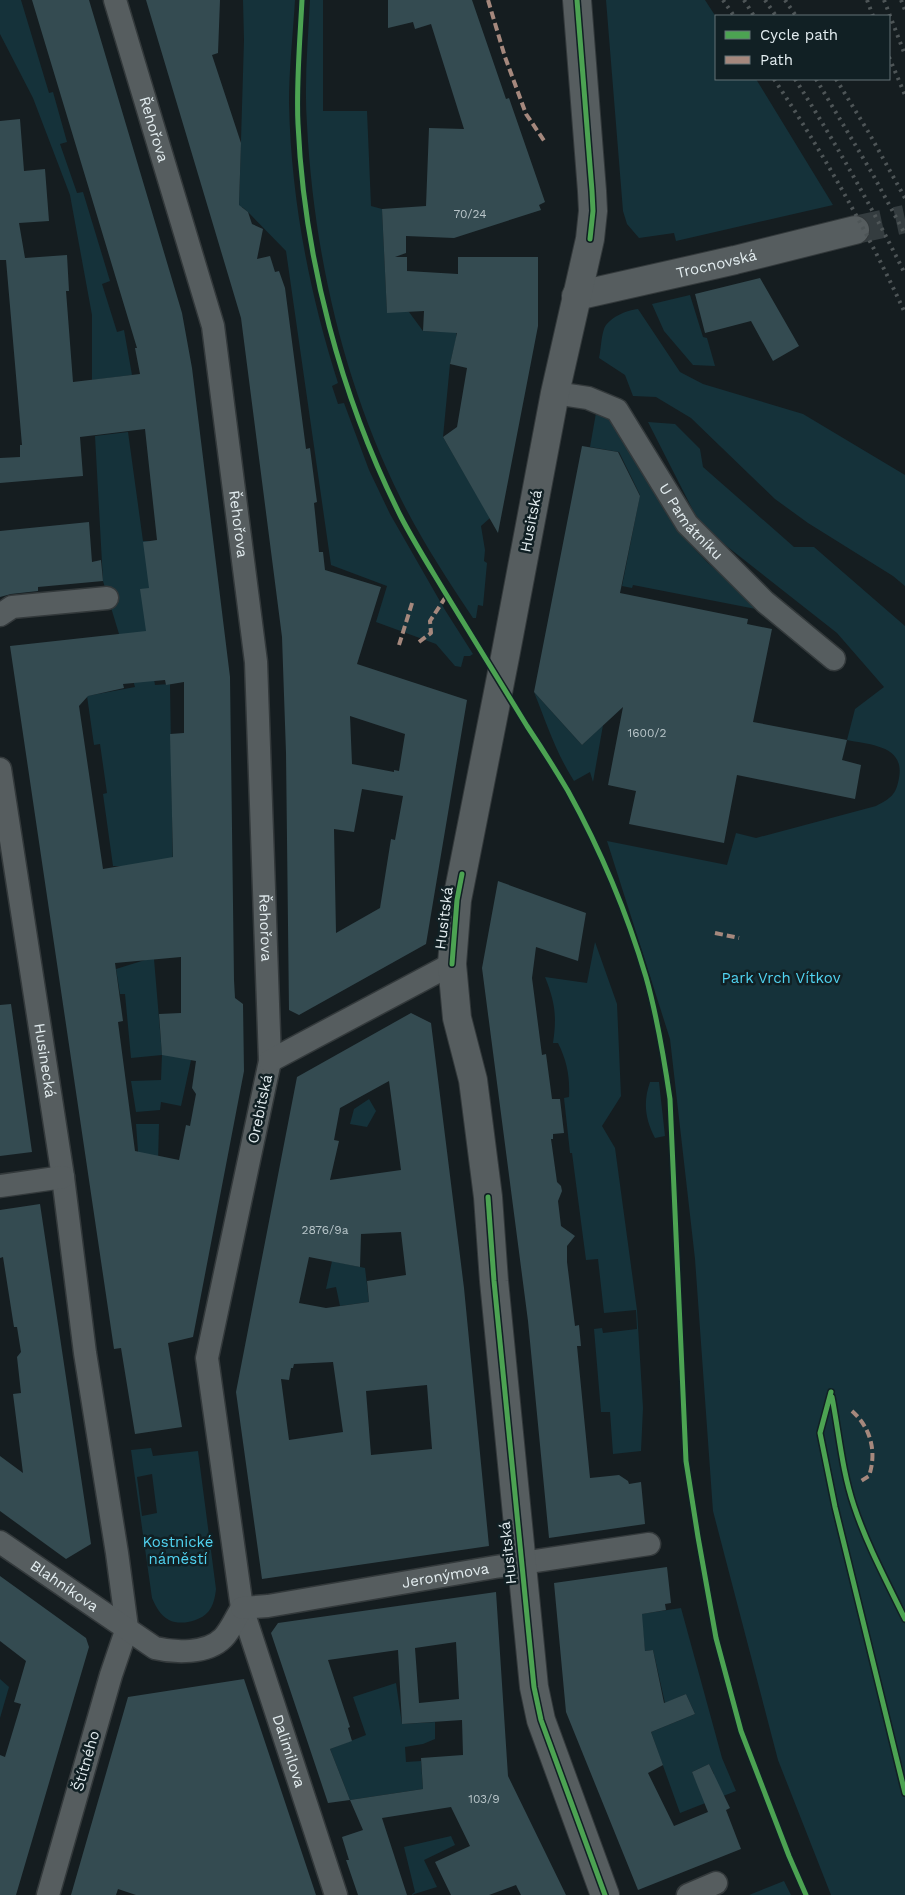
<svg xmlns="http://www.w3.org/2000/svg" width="905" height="1895" viewBox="0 0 905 1895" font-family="'Work Sans',sans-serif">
	<rect width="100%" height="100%" fill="#151d20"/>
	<path fill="#15323a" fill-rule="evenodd" d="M0,0H21L49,93L53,92L67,142L60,144L77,193L83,192L110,281L102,284L117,332L124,330L132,375L92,380V315L70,195L33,98L0,34Z
		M243,0H295C293,34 289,69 289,103C291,198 309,292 338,383L332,386L338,404L344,403L369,470L390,514L445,610L473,654L470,656H464L461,667L455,666L436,644L376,622L387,586L331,565L286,251L248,212L242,207H239L244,40Z
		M310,0H323V111H367L371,206L382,209L387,312H409L423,331L441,332L458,313L456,339L450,364L443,437L490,518L481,526L485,550L484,561L487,563L483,606L478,605L476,618H473C447,579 422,541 401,499C343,382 314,254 307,125C304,83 308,41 310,0Z
		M606,0H705L716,17V79H756L833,205L676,241L674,233L639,238L627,224L623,211Z
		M690,295L703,337L707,338L715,366L693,365L664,331L652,304Z
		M638,309L680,372L703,384L803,414L905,475V586L893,576L808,523L775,499L691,418L656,397L633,396L625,375L599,358C601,349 601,338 604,329C608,318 627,310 638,309Z
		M596,413L605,416L621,427L666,513L685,539L708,563L761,610L633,585L632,588L622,586L640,495L619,452L590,447Z
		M648,422L675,424L700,449L703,467L794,547H814L905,626V1895H831L778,1760L713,1511L695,1259L670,1039L607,841L727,865L736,833L756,838L876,806C891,798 896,795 899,778C905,745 870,745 847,740L855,709L884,687L837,633L701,526Z
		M128,432L143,541H149L155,587L148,643L155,685L170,684L173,876L121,866H113L103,794L107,793L100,744L94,745L87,696L135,687L103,581L95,436Z
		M534,692L582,745L603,725L593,782L590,772L574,781C556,753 546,722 534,692Z
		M595,942L617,1004L621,1096L602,1126L615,1148L637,1310L643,1408L641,1451L613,1454L610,1412H601L594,1329L602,1328L603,1333L637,1329L636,1310L604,1313L598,1259L586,1260L572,1153H570L564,1098L569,1097C570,1077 567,1061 558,1043H553C557,1016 555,1002 545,977L587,983Z
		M154,959L162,1054L191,1060L181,1106L161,1102L160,1110L136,1112L131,1081L161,1080L162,1055L131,1058L125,994H120L116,969L145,960Z
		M650,1082H659L665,1136L655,1138C645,1119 643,1102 650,1082Z
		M369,1099L376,1111L367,1127L350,1124L354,1109Z
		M136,1124H159L158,1162L139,1165Z
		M332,1261L365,1268L369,1302L340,1306L336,1287L326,1289Z
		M151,1448L153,1456L198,1451L216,1589C214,1608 208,1618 188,1622C183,1623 174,1623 169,1620C160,1615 156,1607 152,1598L131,1450ZM152,1474L157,1513L142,1516L137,1477Z
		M681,1608L722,1758L736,1791L680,1813L651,1732L695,1714L686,1694L665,1703L653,1650L645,1651L641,1614ZM709,1764L714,1774L696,1781L692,1772Z
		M0,1679L9,1687L0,1718Z
		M396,1683L402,1724L435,1722V1739L423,1744L405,1747L406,1762L421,1761L423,1789L350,1800L330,1749L366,1735L353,1697Z
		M451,1836L455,1845L424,1860L437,1887L411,1895L415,1892L404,1847Z
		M784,1881L791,1895H749Z"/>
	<path fill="#344b51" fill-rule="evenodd" d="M32,0H89L182,313L192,368L230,677L234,980L235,998L243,1004L244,1071L193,1337L168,1343L182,1427L135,1434L121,1348L114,1349L10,646L146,631L140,589L149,588L143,542L157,540L145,429L80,437L83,476L0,483V458L20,457V445H22L6,260H0V121L20,119L24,171L45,169L49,221L19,223L25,258L67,255L69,291H66L73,382L140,374L135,348H137ZM165,680L166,685L184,682V733L170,734L173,857L103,869L79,706L88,696L124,688L123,684ZM181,957V1013L159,1014L162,1055L196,1061L192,1088L196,1094L190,1126L186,1125L179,1160L135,1151L118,1022L123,1021L115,963Z
		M146,0H220L218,53L212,55L241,143L239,205L248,212L252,224L263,229L257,259L270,256L275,272L279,271L285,288L306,449L310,448L317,502L314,503L319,552H323L325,570L381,587L357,664L467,700L426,944L299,1015L289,1010L286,753L282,637L241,318ZM350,716L405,734L399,771L394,770V772L352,764ZM362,789L403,796L395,840L391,839L380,908L336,933L334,829L354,832Z
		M388,0H472L506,99L509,98L545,202L539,205L541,210L454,238L406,236V253L395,257H407V271L458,274V257H538V326L498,533L443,437L457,427L467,368L450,364L457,333L423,331L424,311L387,313L382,209L426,206L429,128L464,129L431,24L415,29L413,22L388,28Z
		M760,278L799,346L773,361L751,321L705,333L695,294Z
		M582,446L618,452L640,496L620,593L748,619L747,624L772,629L753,722L847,740L842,760L861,765L855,799L737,775L724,843L629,824L636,791L608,785L623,707L582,745L534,692Z
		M89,522L92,562L101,560L103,581L38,587V591L11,594L0,597V531Z
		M498,881L586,913L578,961L536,947L532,978L542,1055L546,1054L552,1099H560L564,1133L553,1134V1139H551L557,1182L561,1186L562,1191L558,1201L561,1226L575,1236L567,1246V1262L575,1326L579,1325L581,1346H577L590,1478L619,1475L628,1481L629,1484L641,1482L645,1524L549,1538L528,1321L482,968Z
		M11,1004L32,1152L0,1156V1005Z
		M411,1013L431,1023L464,1288L489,1546L262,1579L236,1392L297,1077ZM389,1081L401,1170L330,1180L339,1141L334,1140L340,1108ZM401,1232L406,1275L367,1281L369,1302L326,1308L299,1303L309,1257L360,1267L361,1234ZM333,1362L343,1432L289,1440L281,1379L289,1380L291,1368H293L294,1364ZM427,1385L432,1449L371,1455L366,1391Z
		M40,1204L91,1544L66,1559L0,1511V1456L23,1473L13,1394L21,1393L17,1357L21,1352L17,1327H14L3,1257L0,1258V1210Z
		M667,1567L671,1603L665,1604L666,1610L642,1614L645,1651L653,1650L664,1703L686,1694L695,1714L651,1732L663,1765L648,1773L674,1826L708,1812L692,1772L709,1764L730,1808L726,1810L741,1849L638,1890L566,1712L554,1583Z
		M0,1576L86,1638L89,1647L16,1895H0V1755L5,1757L21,1704L14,1702L26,1661L0,1641Z
		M496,1592L508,1776L566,1895H521L516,1885L489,1895H451L435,1862L470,1846L451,1807L382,1818L407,1895H358L346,1860H349L342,1837L363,1830L350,1800L328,1803L271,1633L278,1623ZM456,1642L459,1699L419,1703L415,1648ZM398,1650L402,1724L462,1720L463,1755L421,1758L423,1789L350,1800L330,1749L352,1741L348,1728L350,1727L328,1660Z
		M244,1679L316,1895H136L118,1889L116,1895H71L128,1697Z"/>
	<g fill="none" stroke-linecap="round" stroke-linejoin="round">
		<path stroke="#343c3f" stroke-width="28" stroke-dasharray="28 14" stroke-linecap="butt" d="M855,230L905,219"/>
		<g stroke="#33393b" stroke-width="25">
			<g id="minor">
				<path id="s1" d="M115,0L213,326L256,662L270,1061L207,1358L242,1608L336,1895"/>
				<path id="s2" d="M555,393L588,398L617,410L687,524L765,602L834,659"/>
				<path d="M0,615L12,607L107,598"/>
				<path id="s3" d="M0,769L63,1177L85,1353L117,1553L127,1628L111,1675L48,1895"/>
				<path d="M270,1061L452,964"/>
				<path d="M0,1186L63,1177"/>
				<path id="s4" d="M0,1542L155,1648C175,1653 207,1654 223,1638C231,1630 236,1617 242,1608"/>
				<path id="s5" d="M242,1608L268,1606L495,1567L649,1544"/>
				<path d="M688,1895L716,1883"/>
			</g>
		</g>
		<g stroke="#33393b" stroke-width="30">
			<g id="tertiary">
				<path id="s6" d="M576,296L735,260L855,230"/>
			</g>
		</g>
		<g stroke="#33393b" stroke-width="30">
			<path id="secondary" d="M577,0L592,191L593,211L590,239L555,393L505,657L457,900L452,964L457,1018L473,1080L488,1197L494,1281L534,1687L541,1720L605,1895"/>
		</g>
		<use href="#minor" stroke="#565d5f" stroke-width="22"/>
		<use href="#tertiary" stroke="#565d5f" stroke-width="28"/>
		<use href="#secondary" stroke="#565d5f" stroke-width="28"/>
		<path stroke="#4e5557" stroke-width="4" stroke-dasharray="2.5 5" stroke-linecap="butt" d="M723,0L734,16
			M744,0L754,16
			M765,0L776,16
			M785,0L796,16
			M867,0L873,16
			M884,0L905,55
			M901,0L905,10
			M889,57L905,95
			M774,79C823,153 868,232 905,313
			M795,79C835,142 872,207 905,274
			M816,79L872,173L905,234
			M836,79L869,133L905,198"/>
		<path stroke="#a5887d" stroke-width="4" stroke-dasharray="8 4" stroke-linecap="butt" d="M488,0L505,57L526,114L545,142
			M419,642L431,633L430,621L447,595
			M399,645L413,600
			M715,933L739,938
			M852,1411C871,1428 877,1452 869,1476L861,1481"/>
		<g stroke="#112024" stroke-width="8">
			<path id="cycleway" d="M302,0C300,40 296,85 298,124C304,258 341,398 401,517C415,544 431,569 446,594C473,638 500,682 527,726C541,747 555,769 568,791C600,849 627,913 646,977C657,1016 664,1058 670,1099L686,1461L698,1537L716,1638L741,1731L789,1856L806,1895
				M577,0L592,191L593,211L590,239
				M452,964L457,900L462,874
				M488,1197L494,1281L534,1687L541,1720L605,1895
				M831,1392L820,1433L835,1507L905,1793
				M832,1397C839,1433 842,1471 854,1506C867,1545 887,1582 905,1619"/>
		</g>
		<use href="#cycleway" stroke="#4ca352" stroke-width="5"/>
	</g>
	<g text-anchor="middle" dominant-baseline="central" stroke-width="5" stroke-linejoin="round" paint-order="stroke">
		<g font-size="12" fill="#b7c4c8">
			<text x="470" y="214">70/24</text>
			<text x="647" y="733">1600/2</text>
			<text x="325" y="1230">2876/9a</text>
			<text x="484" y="1799">103/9</text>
		</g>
		<g font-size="15" fill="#e3edf0" stroke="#112024">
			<text stroke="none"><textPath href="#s1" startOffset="135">Řehořova</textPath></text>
			<text stroke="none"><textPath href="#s6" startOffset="144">Trocnovská</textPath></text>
			<text stroke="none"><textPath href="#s2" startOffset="199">U Památníku</textPath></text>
			<text transform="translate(531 521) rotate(-79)">Husitská</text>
			<text stroke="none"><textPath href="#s1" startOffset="540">Řehořova</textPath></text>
			<text transform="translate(444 918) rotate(-83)">Husitská</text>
			<text stroke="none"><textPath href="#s1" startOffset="945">Řehořova</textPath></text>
			<text stroke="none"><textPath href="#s3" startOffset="295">Husinecká</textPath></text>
			<text transform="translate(260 1109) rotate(-78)">Orebitská</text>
			<text transform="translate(508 1553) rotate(-96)">Husitská</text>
			<text stroke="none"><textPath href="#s5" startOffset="206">Jeronýmova</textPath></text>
			<text stroke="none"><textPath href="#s4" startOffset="78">Blahníkova</textPath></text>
			<text stroke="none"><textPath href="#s1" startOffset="1785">Dalimilova</textPath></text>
			<text transform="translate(86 1761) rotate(-74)">Štítného</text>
		</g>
		<g font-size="15" fill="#51d3f1" stroke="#112024">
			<text x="781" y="978">Park Vrch Vítkov</text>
			<text x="178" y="1542">Kostnické<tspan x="178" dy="17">náměstí</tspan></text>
		</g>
	</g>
	<rect x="715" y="15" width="175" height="65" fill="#112024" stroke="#657276"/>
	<rect x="725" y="31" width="25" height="8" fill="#4ca352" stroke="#657276"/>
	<text x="760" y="40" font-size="15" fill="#e3edf0">Cycle path</text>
	<rect x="725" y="56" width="25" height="8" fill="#a5887d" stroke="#657276"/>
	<text x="760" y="65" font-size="15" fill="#e3edf0">Path</text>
</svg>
